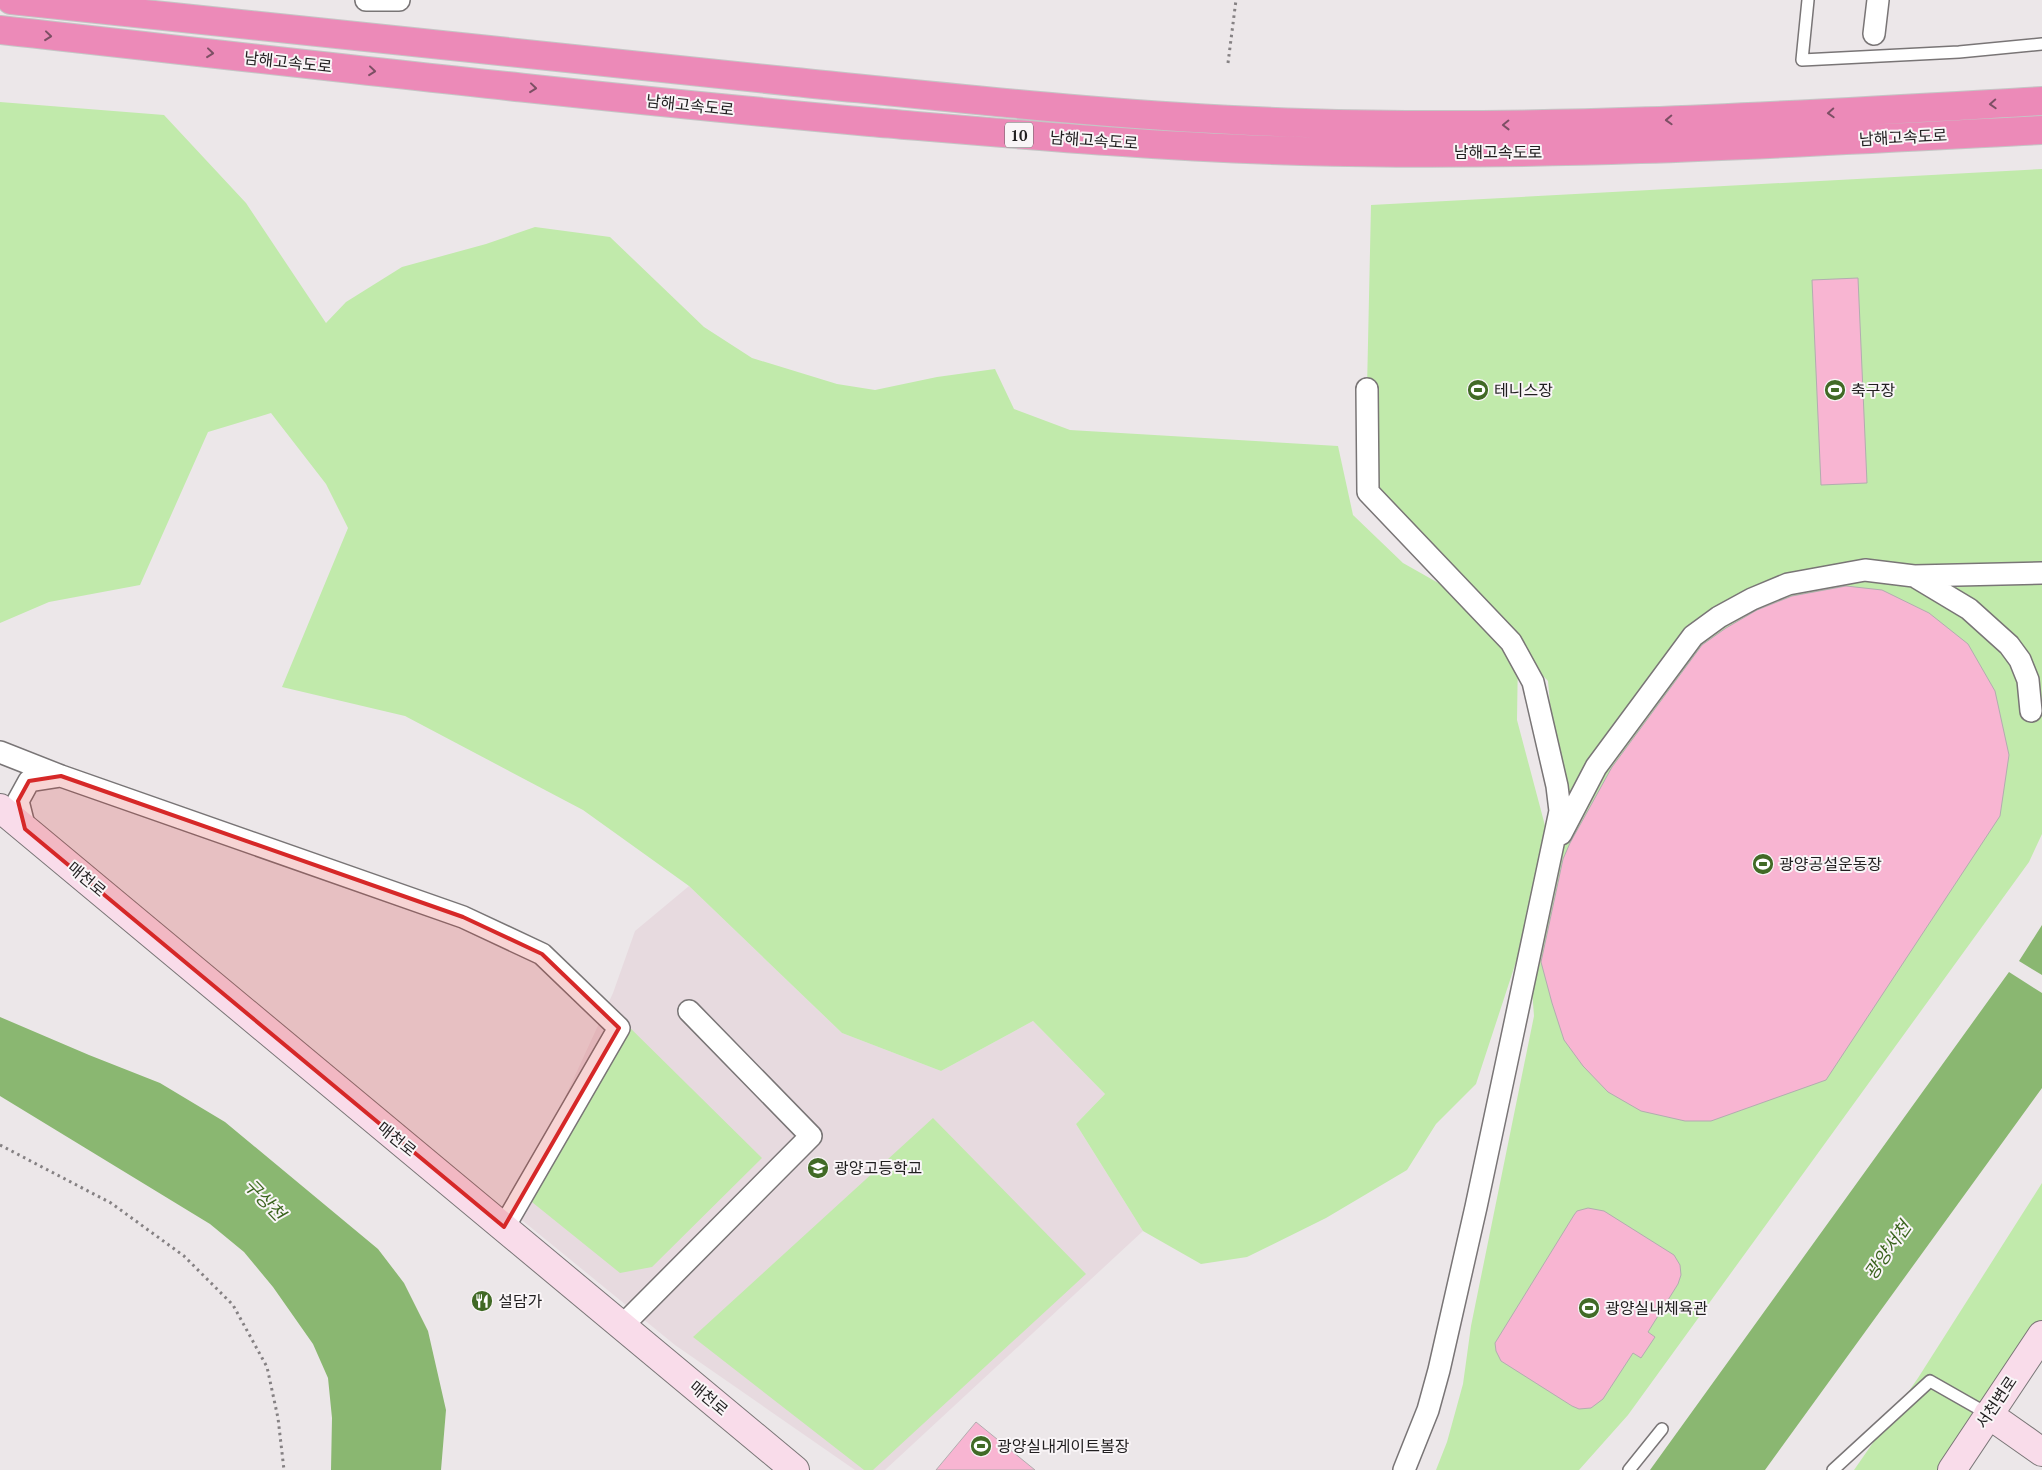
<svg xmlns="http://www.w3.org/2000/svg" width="2042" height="1470" viewBox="0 0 2042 1470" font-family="'PT Serif','Noto Sans KR',serif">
	<rect width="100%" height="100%" fill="#ece7e9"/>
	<path fill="#e7dadf" d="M689,886L842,1033L941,1071L1033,1021L1105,1094L1076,1124L1143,1231L885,1470H855L675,1345L512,1212L613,993L635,931Z"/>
	<path fill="#c1eaab" d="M0,102L164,115L246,203L326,323L346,302L402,267L486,244L535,227L610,237L704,327L752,358L837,384L875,390L937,377L995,369L1014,409L1070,430L1338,446L1353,515L1403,563L1472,602L1368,492L1367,389L1371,205L2042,169V834L2029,862L1628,1415L1579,1470H1436L1447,1442L1463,1384L1471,1326L1534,1016L1529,949L1562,838L1548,681L1483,613L1518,655L1517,720L1552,852L1476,1084L1436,1124L1407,1170L1326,1218L1247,1257L1201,1264L1143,1231L1076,1124L1105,1094L1033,1021L941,1071L842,1033L689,886L583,810L405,716L282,687L348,528L326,484L271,413L208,432L140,585L49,602L0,623Z
		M619,1017L762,1158L652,1267L620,1273L517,1190Z
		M933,1118L1086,1274L873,1470H864L693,1337Z
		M2042,1183V1329L1948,1470H1854L1918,1378Z"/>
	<path fill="#8ab771" d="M2042,925V975L2019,961Z
		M2009,972L2042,993V1088L1765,1470H1650Z
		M0,1017L89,1055L160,1083L225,1122L378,1249L404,1283L428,1331L446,1410L441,1470H331L332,1418L328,1378L313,1344L273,1287L244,1252L210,1224L0,1096Z"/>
	<path fill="#f8b5d2" stroke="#b2adaf" d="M1858,278L1867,483L1821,485L1812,280Z
		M1846,586L1882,590L1929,613L1968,644L1995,691L2009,755L2000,816L1826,1080L1711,1121H1685L1641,1111L1608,1092L1583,1066L1564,1040L1552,1003L1541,962L1563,859L1570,843L1612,767L1702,645L1726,628L1757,610L1792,596Z
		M1588,1208L1604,1211L1674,1255L1680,1265L1681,1275L1678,1284L1648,1332L1655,1337L1641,1358L1633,1353L1603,1399L1591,1408L1579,1409L1572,1406L1501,1361L1496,1351L1495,1343L1574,1215L1577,1211Z
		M976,1422L1035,1470H936Z"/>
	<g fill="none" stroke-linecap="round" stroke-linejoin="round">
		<g stroke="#797576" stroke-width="14">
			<path id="lane" d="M1808,0L1802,60L1959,52L2042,44
				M1629,1470L1662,1429
				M1833,1470L1930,1381L1988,1414"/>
		</g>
		<g stroke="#797576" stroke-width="24">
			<path id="street" d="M366,0H399
				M1874,34L1878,0
				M1367,389L1368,492L1511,642L1533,682L1557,786L1560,811L1476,1207L1439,1370L1428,1410L1404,1470
				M1914,576L2042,573
				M0,752L61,776L463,917L542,954L619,1028L504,1227
				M25,829L18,801L29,781L61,776
				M1561,834L1596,767L1693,636L1719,617L1752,599L1788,584L1865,570L1914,576L1969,609L2009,645L2020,660L2028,680L2031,711
				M622,1326L811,1136L689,1011"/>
		</g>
		<g stroke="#797576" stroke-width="30">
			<path id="secondary" d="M0,808L795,1470
				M1988,1414L2042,1452
				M1952,1470L2042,1335"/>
		</g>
		<g stroke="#c5c5c5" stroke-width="30">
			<path id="highway" d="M11,0C272,28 533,56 795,82C965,99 1135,118 1305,123C1551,131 1797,115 2042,101
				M0,30C290,62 580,96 870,122C1014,134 1157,147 1301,151C1549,158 1795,143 2042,130"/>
		</g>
		<path stroke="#858183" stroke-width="3" stroke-dasharray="2.5 4" stroke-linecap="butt" d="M1228,63L1236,0
			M0,1145L111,1203L184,1256L233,1305L267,1367L278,1418L284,1470"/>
		<use href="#lane" stroke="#fff" stroke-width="11"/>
		<use href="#street" stroke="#fff" stroke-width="21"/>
		<use href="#secondary" stroke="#f9dcea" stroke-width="28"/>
		<use href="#highway" stroke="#ec8ab8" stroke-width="28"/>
	</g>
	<defs><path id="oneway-chevron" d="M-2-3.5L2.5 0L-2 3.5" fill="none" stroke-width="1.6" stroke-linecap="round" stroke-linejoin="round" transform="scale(1.25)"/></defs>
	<g stroke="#7c4f64">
		<use href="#oneway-chevron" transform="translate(48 36) rotate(6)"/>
		<use href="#oneway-chevron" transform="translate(210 53) rotate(6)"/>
		<use href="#oneway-chevron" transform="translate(372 71) rotate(6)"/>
		<use href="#oneway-chevron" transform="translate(533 88) rotate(6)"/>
		<use href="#oneway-chevron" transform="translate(1993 104) rotate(177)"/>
		<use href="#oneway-chevron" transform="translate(1831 113) rotate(177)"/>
		<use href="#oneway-chevron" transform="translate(1669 120) rotate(178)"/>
		<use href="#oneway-chevron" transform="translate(1506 125) rotate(179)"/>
	</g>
	<path fill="#d62828" fill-opacity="0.2" stroke="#d62828" stroke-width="4" stroke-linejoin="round" d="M61,776L463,917L542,954L619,1028L504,1227L25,829L18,801L29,781Z"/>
	<defs>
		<g id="stadium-disc" transform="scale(1.125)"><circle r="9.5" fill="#416a26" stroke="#f9f5f7"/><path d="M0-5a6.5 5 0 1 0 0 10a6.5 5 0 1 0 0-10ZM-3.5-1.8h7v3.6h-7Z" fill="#fff"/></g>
		<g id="school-disc" transform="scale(1.125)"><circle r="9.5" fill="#416a26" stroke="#f9f5f7"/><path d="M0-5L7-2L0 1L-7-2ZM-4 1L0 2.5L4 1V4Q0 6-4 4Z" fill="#fff"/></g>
		<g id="restaurant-disc" transform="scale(1.125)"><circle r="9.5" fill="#416a26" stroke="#f9f5f7"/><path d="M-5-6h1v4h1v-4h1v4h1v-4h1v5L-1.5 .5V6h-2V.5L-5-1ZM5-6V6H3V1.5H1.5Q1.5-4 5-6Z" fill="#fff"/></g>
	</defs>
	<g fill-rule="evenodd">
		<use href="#stadium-disc" x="1478" y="390"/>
		<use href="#stadium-disc" x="1835" y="390"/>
		<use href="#stadium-disc" x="1763" y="864"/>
		<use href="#school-disc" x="818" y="1168"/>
		<use href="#restaurant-disc" x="482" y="1301"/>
		<use href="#stadium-disc" x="1589" y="1308"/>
		<use href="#stadium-disc" x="981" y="1446"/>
	</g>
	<g text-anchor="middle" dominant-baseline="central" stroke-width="4" stroke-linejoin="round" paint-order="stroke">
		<rect fill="#f9f5f7" stroke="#625f60" stroke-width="1" x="1005" y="122.5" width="28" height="25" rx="4"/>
		<g font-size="15" font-weight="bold" fill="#211f20">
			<text x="1019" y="135">10</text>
		</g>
		<g font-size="16" fill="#211f20" stroke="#f9f5f7">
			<text transform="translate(288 62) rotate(6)">남해고속도로</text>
			<text transform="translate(690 105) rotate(6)">남해고속도로</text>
			<text transform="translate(1903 137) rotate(-3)">남해고속도로</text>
			<text transform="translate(1094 140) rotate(4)">남해고속도로</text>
			<text x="1498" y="152">남해고속도로</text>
			<text transform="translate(87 879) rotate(40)">매천로</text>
			<text transform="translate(397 1139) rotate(39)">매천로</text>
			<text transform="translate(709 1398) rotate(40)">매천로</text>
			<text transform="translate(1996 1402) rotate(-56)">서천변로</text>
		</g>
		<g font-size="16" fill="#211f20" stroke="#f9f5f7" text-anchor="start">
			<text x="1494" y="390">테니스장</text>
			<text x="1851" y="390">축구장</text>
			<text x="1779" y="864">광양공설운동장</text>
			<text x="834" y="1168">광양고등학교</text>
			<text x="498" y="1301">설담가</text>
			<text x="1605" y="1308">광양실내체육관</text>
			<text x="997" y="1446">광양실내게이트볼장</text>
		</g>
		<g font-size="18" font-style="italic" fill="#3b641e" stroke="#f9f5f7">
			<text transform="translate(265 1199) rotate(46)">구상천</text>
			<text transform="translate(1887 1250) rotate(-55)">광양서천</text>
		</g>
	</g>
</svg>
